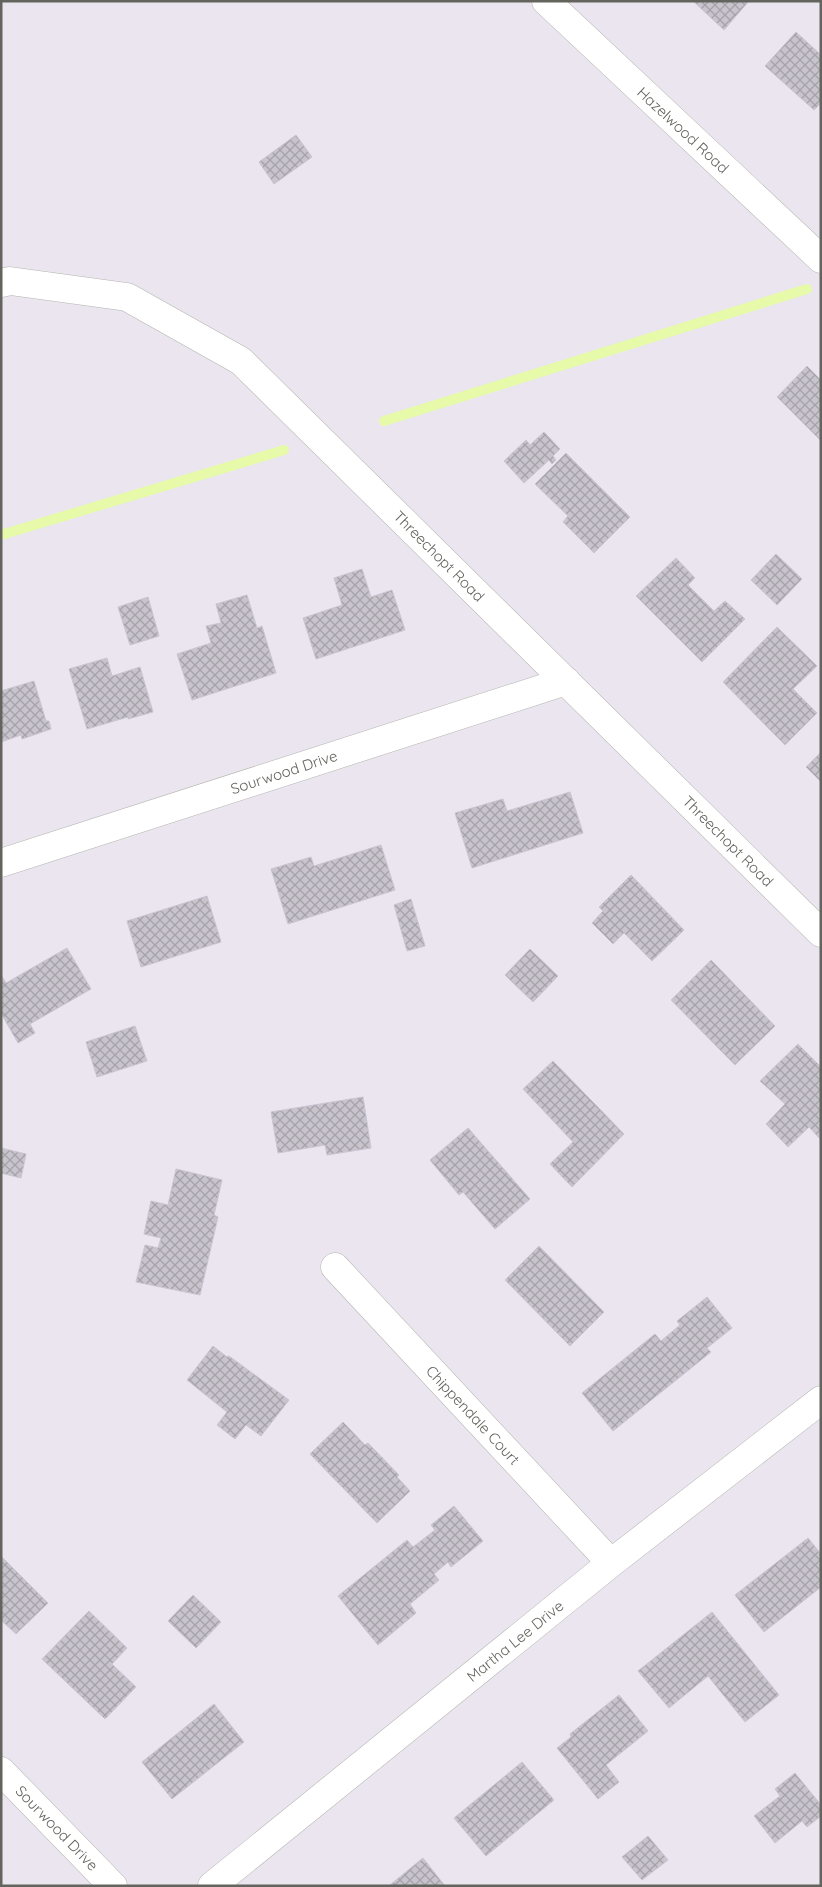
<svg xmlns="http://www.w3.org/2000/svg" width="822" height="1887" viewBox="0 0 822 1887" font-family="Quicksand,sans-serif">
	<defs>
		<pattern id="building-cross-hatch" width="8" height="8" patternUnits="userSpaceOnUse" patternTransform="scale(1.25)"><rect width="8" height="8" fill="#c8c3cc"/><path d="M0 0l8 8M0 8l8-8" fill="none" stroke="#a6a2a9"/></pattern>
	</defs>
	<rect width="100%" height="100%" fill="#eae5ee"/>
	<g fill="none" stroke-linecap="round" stroke-linejoin="round">
		<path stroke="#e6faa9" stroke-width="10" d="M384,421L807,289
			M1,535L284,450"/>
	</g>
	<path fill="url(#building-cross-hatch)" stroke="#cbc4d3" d="M693,1H749L724,30Z
		M796,32L821,55V103L814,110L765,66Z
		M296,135L312,157L274,184L259,162Z
		M807,366L821,380V441L777,397Z
		M544,432L560,449L553,456L556,460L552,464L549,460L524,483L504,461L526,440L530,445Z
		M566,453L630,517L594,553L563,522L568,516L535,484Z
		M776,554L802,579L777,605L751,580Z
		M676,558L695,578L688,585L714,611L725,601L745,619L702,662L636,596Z
		M362,569L371,597L392,590L405,630L316,659L303,618L342,605L334,578Z
		M247,595L257,628L262,626L276,673L192,700L177,654L211,643L206,626L221,623L216,604Z
		M148,597L159,636L130,645L118,607Z
		M777,627L817,666L793,689L817,713L785,745L723,682Z
		M107,658L112,676L140,667L153,712L128,719V717L87,729L69,669Z
		M34,681L46,721H49L51,729L22,739L21,735L1,742V691Z
		M821,752V782L806,767Z
		M570,792L583,833L472,868L455,813L503,799L507,811Z
		M381,845L395,890L288,924L271,869L311,857L314,866Z
		M631,875L684,930L652,961L624,933L613,944L592,923L603,911L599,907Z
		M207,896L221,942L141,967L127,921Z
		M411,899L425,946L407,951L394,905Z
		M67,948L91,989L30,1024L35,1033L18,1043L1,1013V975L6,983Z
		M530,949L558,976L533,1002L505,975Z
		M711,960L775,1026L735,1065L671,1000Z
		M135,1026L147,1061L97,1077L86,1042Z
		M798,1044L821,1067V1140L809,1127L788,1147L766,1124L785,1104L760,1081Z
		M553,1061L624,1134L572,1187L550,1164L573,1142L523,1089Z
		M363,1097L371,1148L327,1155L325,1145L278,1153L271,1112Z
		M468,1128L530,1199L495,1229L463,1192L459,1195L430,1160Z
		M1,1148L26,1154L21,1178L1,1173Z
		M176,1169L222,1180L214,1215L218,1217L200,1295L136,1282L145,1245L158,1248L161,1238L144,1234L151,1201L168,1205Z
		M539,1246L604,1312L570,1346L505,1280Z
		M707,1297L732,1328L707,1348L711,1352L613,1431L582,1393L655,1334L661,1341L680,1325L677,1321Z
		M213,1346L227,1357L229,1356L289,1400L261,1436L246,1425L235,1439L217,1425L227,1412L187,1380Z
		M343,1422L365,1445L368,1443L399,1475L397,1477L410,1491L377,1523L310,1454Z
		M454,1506L483,1541L451,1567L448,1562L434,1574L439,1580L410,1604L416,1613L378,1645L338,1596L407,1540L413,1547L435,1530L431,1525Z
		M808,1538L821,1554V1587L764,1632L735,1595Z
		M1,1556L48,1603L16,1634L1,1620Z
		M193,1595L221,1622L196,1648L168,1621Z
		M89,1611L127,1648L112,1664L136,1687L105,1719L42,1659Z
		M712,1612L779,1695L745,1722L708,1676L669,1708L638,1671Z
		M619,1695L648,1731L606,1765L619,1782L598,1799L557,1748L571,1737L570,1734Z
		M214,1704L244,1742L172,1799L142,1762Z
		M522,1762L554,1800L486,1856L454,1818Z
		M795,1773L821,1805V1816L807,1827L802,1821L775,1843L754,1816L780,1796L775,1789Z
		M648,1836L668,1860L642,1880L622,1857Z
		M423,1858L445,1886H389L396,1880Z"/>
	<g fill="none" stroke-linecap="round" stroke-linejoin="round">
		<g stroke="#b4b6b0" stroke-width="29">
			<path id="minor" d="M546,1L821,259
				M1,283L10,281L127,297L241,361L821,933
				M1,863L566,681
				M335,1267L611,1563
				M1,1771L113,1886
				M212,1886L611,1563L821,1400"/>
		</g>
		<use href="#minor" stroke="#fff" stroke-width="28"/>
	</g>
	<g text-anchor="middle" dominant-baseline="central" stroke-width="4" stroke-linejoin="round" paint-order="stroke">
		<g font-size="15" fill="#62645d" stroke="#fff">
			<text transform="translate(683 130) rotate(43)">Hazelwood Road</text>
			<text transform="translate(439 556) rotate(45)">Threechopt Road</text>
			<text transform="translate(284 772) rotate(-18)">Sourwood Drive</text>
			<text transform="translate(728 841) rotate(45)">Threechopt Road</text>
			<text transform="translate(473 1415) rotate(47)">Chippendale Court</text>
			<text transform="translate(515 1641) rotate(-39)">Martha Lee Drive</text>
			<text transform="translate(57 1828) rotate(46)">Sourwood Drive</text>
		</g>
	</g>
	<rect width="822" height="1887" fill="none" stroke="#62645d" stroke-width="5"/>
</svg>
